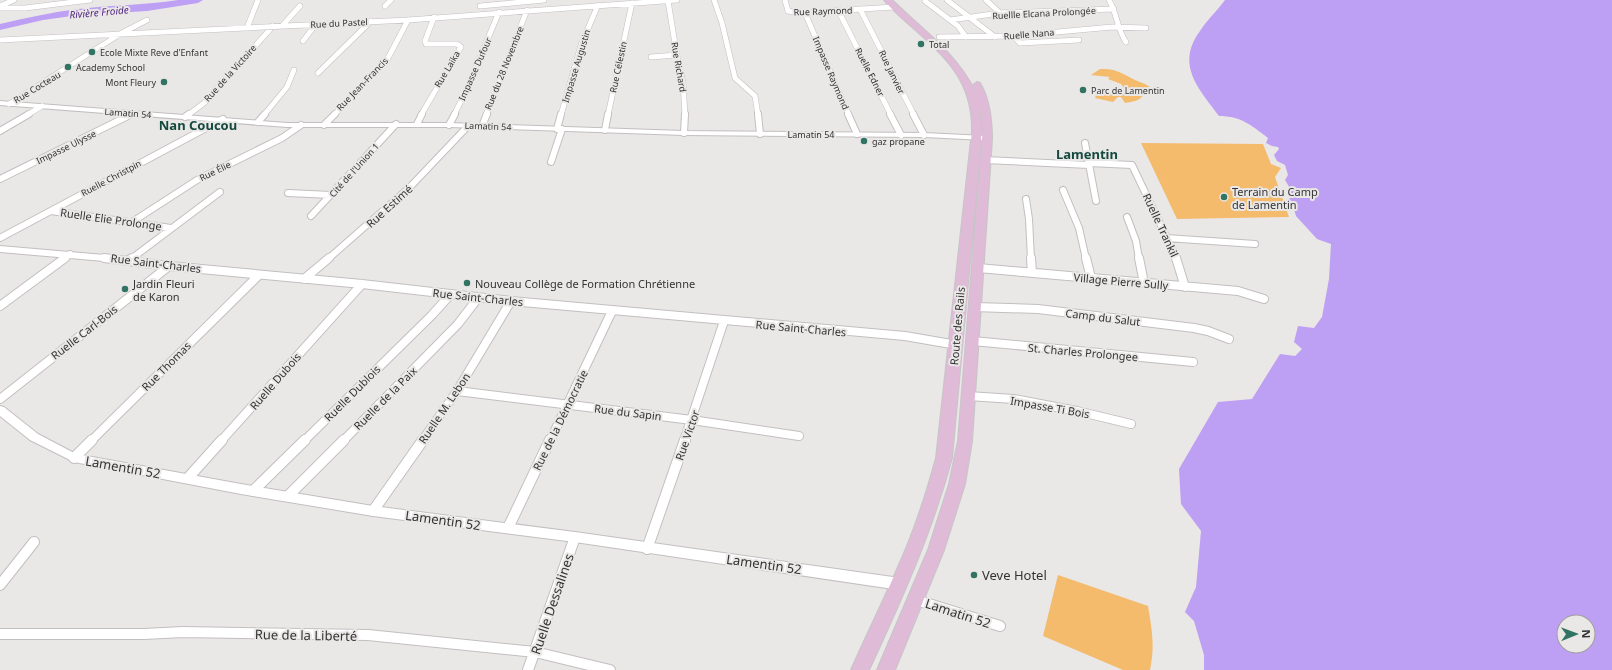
<svg xmlns="http://www.w3.org/2000/svg" width="1612" height="670" viewBox="0 0 1612 670" font-family="'Noto Sans',sans-serif">
	<rect width="100%" height="100%" fill="#eae7e7"/>
	<path fill="#f4bb6c" d="M1100,69C1119,68 1125,76 1140,82C1145,84 1148,85 1152,89L1150,93L1143,95C1140,101 1131,102 1125,103L1121,97H1118L1113,102L1095,98L1096,95C1106,93 1116,93 1126,91L1121,84L1108,79L1110,77L1091,75Z
		M1141,143L1263,144L1271,164L1281,168L1275,177L1289,217L1177,219Z
		M1058,575L1148,606C1152,630 1155,646 1150,670H1123L1043,636Z"/>
	<path fill="#bd9ff3" fill-rule="evenodd" d="M1225,0H1612V670H1204V655L1194,621L1185,612L1196,587L1201,531L1181,504L1179,469L1218,402L1252,399L1280,354L1295,356L1302,349L1294,342L1298,326L1314,328L1322,317L1329,279L1331,244L1317,239L1296,216L1294,209L1290,206L1288,200L1291,197V190L1285,180L1288,175L1285,165L1277,161L1274,155L1279,149L1278,147L1272,146L1266,143L1268,138C1251,125 1241,116 1219,116C1199,89 1175,65 1200,31C1207,20 1217,11 1225,0ZM1564,622H1588V646H1564Z"/>
	<g fill="none" stroke-linecap="round" stroke-linejoin="round">
		<path fill="#bd9ff3" fill-rule="evenodd" d="M178,0H203L198,3L147,11L79,15L43,20L0,30V24C26,18 52,12 78,9C112,5 145,5 178,0Z"/>
		<g stroke="#c3bfc0" stroke-width="6">
			<path id="minor-far3" d="M714,0L722,23L735,78L755,96L758,115
				M785,0L788,11L798,13L894,7
				M947,0L995,37
				M986,0L1000,13
				M1109,0C1117,13 1117,29 1126,42
				M668,1L678,62L683,82L685,115
				M925,1L958,26L966,37
				M0,6L14,0
				M385,6L391,0
				M480,6L544,0
				M0,8H25L90,0
				M860,9L914,115
				M838,10L891,115
				M805,13L849,115
				M950,20L1000,13L1114,9
				M282,26L300,6
				M247,28L258,0
				M1013,36L1020,43L1079,40
				M939,37L1013,36L1112,27L1146,28
				M0,40L408,20L677,0
				M303,41L316,24
				M651,57L677,55
				M318,73L371,21
				M9,104L120,34L147,20
				M27,115L42,106
				M131,115L132,114
				M188,115L204,103L273,26
				M264,115L287,87L294,70
				M334,115L388,58L408,20
				M421,115L461,47L457,44H426L425,41L434,17
				M454,115L465,93L499,12
				M486,115L527,10
				M561,115L581,45L598,5
				M608,115L632,3"/>
		</g>
		<g stroke="#c3bfc0" stroke-width="8">
			<path id="minor-far2" d="M758,114L760,134
				M848,114L857,134
				M890,114L901,135
				M913,114L924,135
				M185,117L189,114
				M258,122L265,114
				M417,124L422,114
				M324,125L335,114
				M449,125L455,114
				M482,126L487,114
				M557,129L561,114
				M605,130L608,114
				M0,131L29,114
				M684,133L685,114
				M1085,143L1096,201
				M985,160L1089,165
				M551,162L562,129
				M1089,163L1132,165L1177,259
				M0,179L132,114
				M1063,190L1079,228L1086,259
				M288,193L331,195
				M1026,199L1029,219L1031,259
				M51,211L171,228
				M311,216L396,124
				M1127,217L1136,241L1139,259
				M132,222L197,180L282,138L301,125
				M0,238L223,119
				M1166,238L1255,244
				M0,249L116,259
				M63,259L70,254
				M131,259L220,192
				M328,259L410,187L468,126"/>
		</g>
		<g stroke="#c3bfc0" stroke-width="10">
			<path id="minor-far1" d="M104,258L169,266L362,284L511,301L905,336L957,345
				M1031,258L1032,273
				M1086,258L1091,278
				M1139,258L1144,283
				M1176,258L1185,287
				M129,260L132,258
				M978,268L1238,291L1264,299
				M304,279L329,258
				M0,306L65,258
				M974,307L1038,309L1194,328L1208,331L1229,339
				M973,341L1193,362
				M457,391L692,420L799,436
				M968,396L1014,399L1077,411L1131,424
				M0,399L169,266
				M91,441L259,275
				M221,441L362,284
				M304,441L432,315L450,295
				M343,441L458,324L478,298
				M422,441L457,391L511,301
				M550,441L612,311
				M684,441L724,321"/>
		</g>
		<g stroke="#c3bfc0" stroke-width="12">
			<path id="minor" d="M74,458L92,440
				M188,478L222,440
				M253,491L305,440
				M288,496L344,440
				M373,511L423,440
				M508,528L550,440
				M647,549L685,440
				M0,585L34,542
				M916,600L1000,626
				M0,634H144L183,632L368,635L535,652L610,670
				M528,670L575,537"/>
		</g>
		<g stroke="#c3bfc0" stroke-width="2">
			<path id="tertiary" d="M0,101L287,123H449L684,131L924,133L985,136L989,138L985,140L924,137L684,135L449,127H287L0,105Z
				M0,406L4,407L38,434L76,454L241,484L373,506L575,532L900,578L905,580L907,584L905,588L900,590L575,542L373,516L241,494L74,462L30,440L0,416Z"/>
		</g>
		<g stroke="#c6c6c6" stroke-width="2">
			<path id="primary" d="M884,0H892C922,29 956,53 975,91L973,85L977,82L980,83C990,100 992,120 992,139L972,441L965,484L944,550L895,670H877L928,550L949,484L958,441L982,139C983,127 982,116 979,104L981,122V141L952,458C932,532 901,601 869,670H851C866,636 883,602 898,567C914,532 926,495 936,458L972,131C973,81 946,57 911,26C902,18 892,10 884,0Z"/>
		</g>
		<use href="#minor-far3" stroke="#fff" stroke-width="5"/>
		<use href="#minor-far2" stroke="#fff" stroke-width="6"/>
		<use href="#minor-far1" stroke="#fff" stroke-width="8"/>
		<use href="#minor" stroke="#fff" stroke-width="10"/>
		<use href="#tertiary" fill="#fff" fill-rule="evenodd"/>
		<use href="#primary" fill="#dfbbd8" fill-rule="evenodd"/>
	</g>
	<g fill="#327463" stroke="#eae7e7" stroke-width="1.5">
		<circle cx="921" cy="44" r="4"/>
		<circle cx="92" cy="52" r="4"/>
		<circle cx="68" cy="67" r="4"/>
		<circle cx="164" cy="82" r="4"/>
		<circle cx="1083" cy="90" r="4"/>
		<circle cx="864" cy="141" r="4"/>
		<circle cx="1224" cy="197" r="4"/>
		<circle cx="467" cy="283" r="4"/>
		<circle cx="125" cy="289" r="4"/>
		<circle cx="974" cy="575" r="4"/>
	</g>
	<g text-anchor="middle" dominant-baseline="central" stroke-width="4" stroke-linejoin="round" paint-order="stroke">
		<g font-size="9" fill="#343333" stroke="#eae7e7">
			<text transform="translate(823 11) rotate(-2)">Rue Raymond</text>
			<text transform="translate(1044 13) rotate(-3)">Ruellle Elcana Prolongée</text>
			<text transform="translate(339 23) rotate(-3)">Rue du Pastel</text>
			<text transform="translate(1029 34) rotate(-5)">Ruelle Nana</text>
			<text transform="translate(576 66) rotate(-73)">Impasse Augustin</text>
			<text transform="translate(618 67) rotate(-78)">Rue Célestin</text>
			<text transform="translate(679 67) rotate(80)">Rue Richard</text>
			<text transform="translate(504 68) rotate(-68)">Rue du 28 Novembre</text>
			<text transform="translate(447 69) rotate(-59)">Rue Laika</text>
			<text transform="translate(475 69) rotate(-66)">Impasse Dufour</text>
			<text transform="translate(870 72) rotate(63)">Ruelle Edner</text>
			<text transform="translate(892 72) rotate(64)">Rue Janvier</text>
			<text transform="translate(230 73) rotate(-48)">Rue de la Victoire</text>
			<text transform="translate(831 73) rotate(67)">Impasse Raymond</text>
			<text transform="translate(362 84) rotate(-46)">Rue Jean-Francis</text>
			<text transform="translate(37 87) rotate(-31)">Rue Cocteau</text>
			<text transform="translate(128 113) rotate(4)">Lamatin 54</text>
			<text transform="translate(488 126) rotate(2)">Lamatin 54</text>
			<text x="811" y="134">Lamatin 54</text>
			<text transform="translate(66 147) rotate(-26)">Impasse Ulysse</text>
			<text transform="translate(354 170) rotate(-48)">Cité de l'Union 1</text>
			<text transform="translate(215 171) rotate(-26)">Rue Élie</text>
			<text transform="translate(111 178) rotate(-28)">Ruelle Christpin</text>
		</g>
		<g font-size="9" fill="#343333" stroke="#eae7e7" text-anchor="start">
			<text x="929" y="44">Total</text>
			<text x="100" y="52">Ecole Mixte Reve d'Enfant</text>
			<text x="76" y="67">Academy School</text>
			<text x="156" y="82" text-anchor="end">Mont Fleury</text>
			<text x="1091" y="90">Parc de Lamentin</text>
			<text x="872" y="141">gaz propane</text>
		</g>
		<g font-size="10" font-style="italic" fill="#4a1e7e" stroke="#eae7e7">
			<text transform="translate(99 12) rotate(-5)">Rivière Froide</text>
		</g>
		<g font-size="11" fill="#343333" stroke="#eae7e7" text-anchor="start">
			<text x="1232" y="191">Terrain du Camp<tspan x="1232" dy="13">de Lamentin</tspan></text>
			<text x="133" y="283">Jardin Fleuri<tspan x="133" dy="13">de Karon</tspan></text>
			<text x="475" y="283">Nouveau Collège de Formation Chrétienne</text>
		</g>
		<g font-size="11" fill="#343333" stroke="#eae7e7">
			<text transform="translate(389 206) rotate(-42)">Rue Estimé</text>
			<text transform="translate(111 219) rotate(8)">Ruelle Elie Prolonge</text>
			<text transform="translate(1161 225) rotate(65)">Ruelle Trankil</text>
			<text transform="translate(156 263) rotate(7)">Rue Saint-Charles</text>
			<text transform="translate(1121 281) rotate(5)">Village Pierre Sully</text>
			<text transform="translate(478 297) rotate(6)">Rue Saint-Charles</text>
			<text transform="translate(1103 317) rotate(7)">Camp du Salut</text>
			<text transform="translate(957 326) rotate(-85)">Route des Rails</text>
			<text transform="translate(801 328) rotate(5)">Rue Saint-Charles</text>
			<text transform="translate(84 332) rotate(-38)">Ruelle Carl-Bois</text>
			<text transform="translate(1083 352) rotate(5)">St. Charles Prolongee</text>
			<text transform="translate(166 366) rotate(-45)">Rue Thomas</text>
			<text transform="translate(275 381) rotate(-49)">Ruelle Dubois</text>
			<text transform="translate(352 393) rotate(-45)">Ruelle Dublois</text>
			<text transform="translate(385 398) rotate(-45)">Ruelle de la Paix</text>
			<text transform="translate(1050 407) rotate(10)">Impasse Ti Bois</text>
			<text transform="translate(444 408) rotate(-56)">Ruelle M. Lebon</text>
			<text transform="translate(628 412) rotate(7)">Rue du Sapin</text>
			<text transform="translate(560 420) rotate(-64)">Rue de la Démocratie</text>
			<text transform="translate(687 435) rotate(-71)">Rue Victor</text>
		</g>
		<g font-size="13" font-weight="bold" fill="#144a3e" stroke="#eae7e7">
			<text x="198" y="125">Nan Coucou</text>
			<text x="1087" y="154">Lamentin</text>
		</g>
		<g font-size="13" fill="#343333" stroke="#eae7e7">
			<text transform="translate(123 467) rotate(10)">Lamentin 52</text>
			<text transform="translate(443 520) rotate(8)">Lamentin 52</text>
			<text transform="translate(764 564) rotate(8)">Lamentin 52</text>
			<text transform="translate(552 604) rotate(-71)">Ruelle Dessalines</text>
			<text transform="translate(958 613) rotate(18)">Lamatin 52</text>
			<text transform="translate(306 635) rotate(1)">Rue de la Liberté</text>
		</g>
		<g font-size="13" fill="#343333" stroke="#eae7e7" text-anchor="start">
			<text x="982" y="575">Veve Hotel</text>
		</g>
	</g>
	<g transform="translate(1576 634) rotate(89)"><circle r="19" fill="#eae7e7" stroke="#a19f9f"/>
	<path d="M0-3L7 15L0 10L-7 15Z" fill="#327463"/>
	<text y="-6" font-size="11" font-weight="bold" text-anchor="middle" fill="#343333">N</text>
	</g>
</svg>
